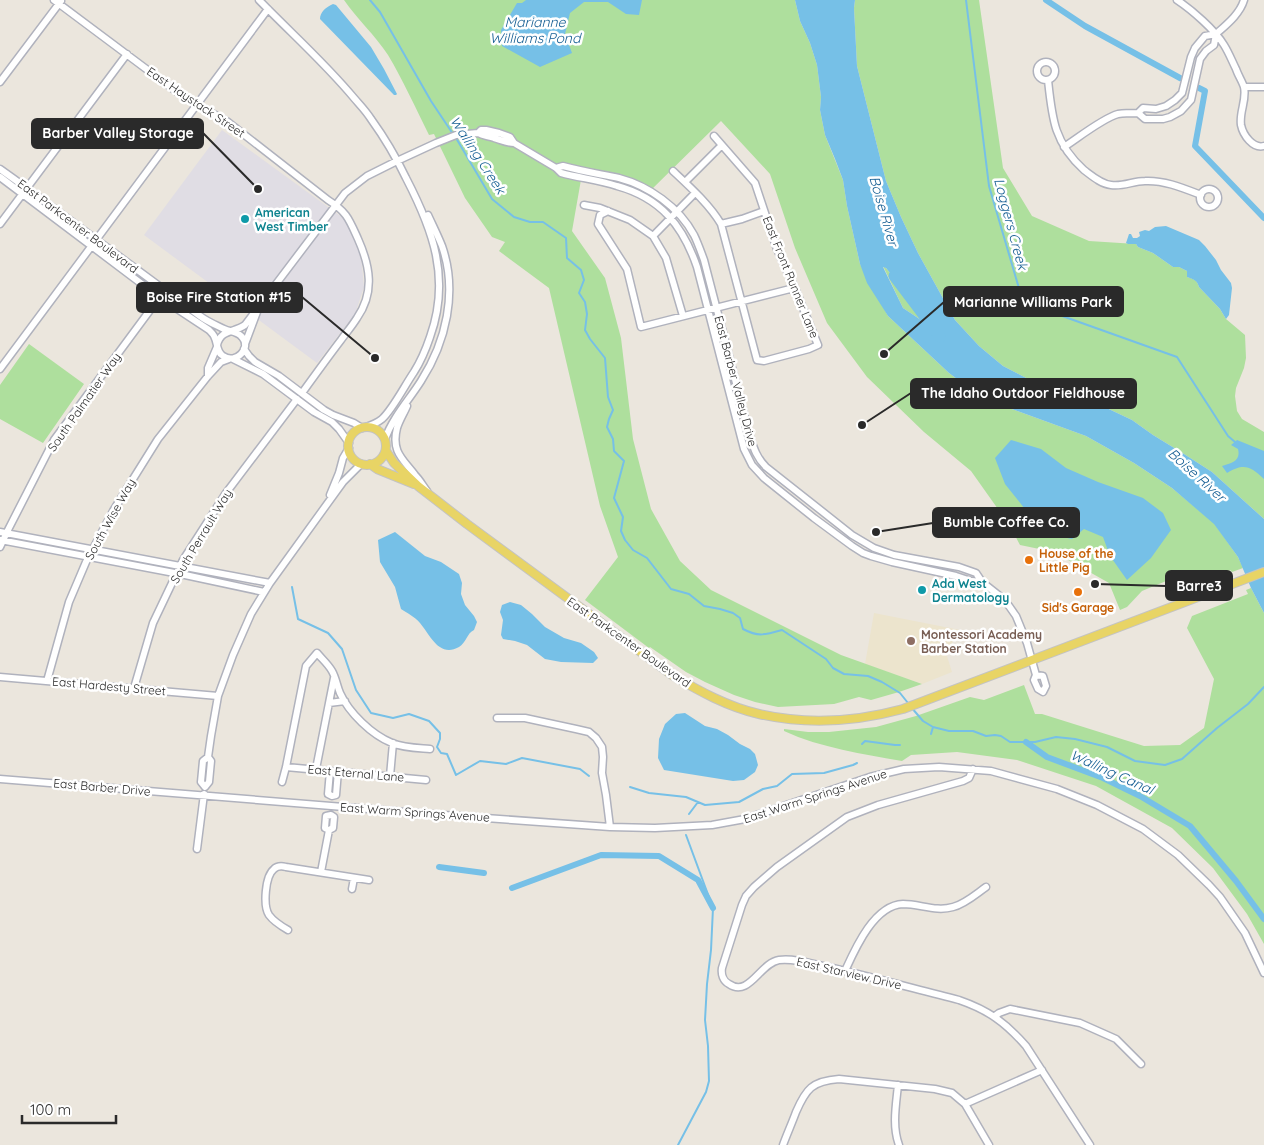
<svg xmlns="http://www.w3.org/2000/svg" width="1264" height="1145" viewBox="0 0 1264 1145" font-family="Quicksand,sans-serif">
	<rect width="100%" height="100%" fill="#ebe6dd"/>
	<path fill="#e0dde4" d="M222,130L350,223L361,256L364,287L355,314L317,363L144,235Z"/>
	<path fill="#ece4cd" d="M874,613L960,630L946,653L952,672L922,684L865,664Z"/>
	<path fill="#aedf9d" d="M344,0H795L800,21L810,43L817,65L821,97L820,110L825,135L843,180L847,206L860,264L888,316L949,373L982,398L1086,436L1134,463L1172,488L1214,523L1238,557L1243,568L1232,572L1230,570L1181,589L1171,579L1142,591L1127,607L1120,610L1109,583L1054,552L1020,545L1010,526L971,471L924,432L867,377L827,323L795,248L770,174L721,121L648,193L621,181L582,174L572,231L605,278L621,338L633,439L651,509L680,561L711,590L841,655L922,684L899,692L871,700L859,697L834,704L778,707L755,702L734,695L705,682L686,672L650,647L649,648L585,600L618,557L600,506L549,288L499,251L505,242L492,237L465,198L434,134L429,135C416,109 403,80 388,55C375,35 357,19 344,0Z
		M855,0H979L1003,168L1032,216L1089,241L1136,244L1138,247L1153,253L1173,267H1179L1187,271V277C1194,279 1197,280 1199,287L1220,309L1226,319L1245,335L1246,358L1244,368L1236,388L1235,396L1237,411L1242,419L1264,432V519L1212,472L1184,454L1153,435L1132,420L1096,403L1036,383L1003,366L979,346L955,320L918,253L901,217L886,181L857,66L854,8Z
		M883,266L886,268L895,279L911,294L925,311L933,325L930,326L903,308Z
		M29,344L84,384L43,443L0,419V385Z
		M1251,588L1264,613V944L1247,914L1213,868L1172,828L1096,786L1017,760L957,752L911,755L902,761C863,754 821,748 784,731V729L808,732H829L876,727L916,716L970,697L984,700L1024,685L1035,714H1042L1144,746L1180,745L1204,728L1214,679L1187,628L1192,616L1248,594L1246,590Z"/>
	<path fill="#76c0e7" fill-rule="evenodd" d="M526,0H642L639,15L626,14L608,2H584L570,13L565,34L572,53L540,67L502,46L501,30L517,3H522Z
		M795,0H855L854,8L857,66L886,181L901,217L918,253L955,320L979,346L1003,366L1036,383L1096,403L1132,420L1153,435L1184,454L1212,472L1264,519V613L1251,588L1238,557L1214,524L1172,488L1134,463L1086,436L982,398L949,373L888,316L867,283L860,264L847,206L843,180L835,159L825,135L820,110L821,97L817,65L810,43L800,21ZM883,267L886,268L895,279L911,294L925,311L933,325L930,326L903,308Z
		M333,4L336,5L371,47L384,69L397,94L396,95H394L320,19C320,12 326,7 333,4Z
		M1166,226L1199,240L1205,246L1216,260L1221,270L1231,283L1232,288L1229,315L1226,319L1220,309L1199,287C1197,280 1193,279 1187,277V271L1179,267H1173L1153,253L1138,247L1136,244H1128L1126,243L1129,234H1131L1133,238H1137L1140,236L1139,232L1145,230L1149,231L1155,227Z
		M1011,440L1041,449L1066,468L1098,482L1143,498L1163,513L1171,530L1151,558L1127,580L1110,556L1103,537L1084,529L1072,539L1058,536L1025,509L1005,484L995,458Z
		M1237,440L1264,451V479C1250,466 1244,463 1227,473L1222,466C1232,463 1241,461 1238,449L1231,445Z
		M395,532L425,556L441,562L459,574L462,583L461,594L465,605L474,616L477,622L474,630C467,633 466,643 459,647C439,658 430,635 420,623C415,617 407,613 401,609L395,587L380,562L378,540Z
		M510,602L521,605L532,614L545,627L564,638L581,643L594,652L598,658L593,663L561,662L545,659L527,645L515,641L503,639L501,635L503,620L500,612L502,605Z
		M685,713L705,726L717,729L728,735L740,744L750,749L755,754L758,765L755,772L744,780L733,781L664,770L658,758L659,739L665,724L676,714Z"/>
	<g fill="none" stroke-linecap="round" stroke-linejoin="round">
		<path stroke="#76c0e7" stroke-width="2" d="M370,0L380,12L431,101L453,134
			M966,0L989,186L1023,302L1177,357L1228,436L1235,442
			M456,138L492,199L514,217L530,222H543L566,238L567,258L581,270L584,280L579,293L585,302L587,314L585,330L590,339L605,358L608,397L613,410L609,419L607,427L613,439L614,451L624,461L614,498L623,517L621,531L625,540L633,550L647,558L671,589L689,594L704,606L720,609L733,613L740,618L743,629C758,637 765,635 782,630L826,659L833,668L844,674L868,676L882,682L900,693L908,703
			M292,587L298,619L328,633L342,649L356,690L371,713L393,718L409,714L429,721L440,733V739L437,747L441,753L447,754L456,775L480,761L506,764L522,758L580,769L589,776
			M911,707L923,721L933,727L949,731H973L986,736L995,735L1001,736L1010,742H1035L1056,737L1075,739L1107,747L1135,761L1165,765L1182,759L1217,728L1248,704L1264,687
			M931,734L933,727
			M862,744L865,741L895,745H900
			M630,787L649,793L686,797L705,805L739,802L763,789L777,786L792,774L824,773L853,765L857,763
			M689,814L698,802
			M678,1145L706,1092L709,1081L708,1046L705,1020L707,984L711,950L713,908L686,835"/>
		<path stroke="#76c0e7" stroke-width="6" d="M1046,0L1085,26L1180,78
			M1199,88L1205,91L1195,146L1264,218
			M1026,742L1047,757L1103,778L1140,796L1190,826L1236,881L1264,919
			M439,867L484,873
			M512,888L601,855L659,856L698,880L713,908"/>
		<path stroke="#76c0e7" stroke-width="11" d="M894,276L940,337"/>
		<g stroke="#b0b2bd" stroke-width="9">
			<path id="minor" d="M54,0L173,89L197,105L228,122L328,200C347,212 349,219 358,239C370,266 375,292 357,318C352,326 346,333 341,340C328,357 315,375 302,393
				M259,0C291,33 325,63 354,98C360,105 366,111 371,119C384,137 396,157 406,178C433,230 451,279 430,337C426,349 421,361 414,372C405,385 393,409 382,419C377,423 372,425 366,427
				M1177,0C1192,10 1215,30 1224,45C1229,53 1232,61 1236,69C1238,75 1242,81 1244,87C1247,100 1239,112 1241,125C1243,135 1253,149 1264,146
				M1216,34L1214,45L1206,51L1200,59L1191,100L1181,111L1170,117L1163,119H1145L1138,113L1143,108L1156,109L1166,106L1175,100L1182,93L1191,57L1195,48L1205,36Z
				M1216,34C1226,25 1240,14 1244,0
				M1037 71a9 9 0 1 1 18 0a9 9 0 1 1-18 0Z
				M1048,80C1052,118 1054,143 1084,170C1092,176 1101,184 1111,185C1123,187 1133,181 1145,181C1164,180 1183,188 1201,195
				M0,82L61,1
				M1244,87H1264
				M478,133C483,136 488,136 494,138C501,140 506,143 514,143L556,168L561,173C579,178 599,180 617,186C661,198 683,226 697,267L744,449L752,465L764,478L814,518L852,546L863,553L871,556L892,562L956,576L971,581L982,582
				M1064,147C1078,138 1103,118 1118,114C1125,113 1132,113 1138,113
				M556,168L563,166C581,171 600,174 619,178C649,186 679,207 694,235C698,243 701,252 704,260L750,437C754,449 757,458 766,467L852,535L874,548L894,555L959,567L976,573L982,582L1001,597L1009,606L1016,616L1027,643L1036,675L1034,680L1038,689L1043,692L1046,686L1043,676L1036,675
				M0,169L14,179L200,316C208,322 216,325 224,329C230,332 237,331 242,337C252,348 236,365 223,356C216,352 218,343 214,336C213,334 210,331 209,330L159,297L0,177
				M673,171C689,186 710,205 721,224L757,360L764,361L809,349L818,345L794,286L777,249L755,183L714,136
				M685,182L722,145
				M1200 198a9 9 0 1 1 18 0a9 9 0 1 1-18 0Z
				M584,205L600,208L630,220L653,236L666,258L683,316
				M608,211L600,215L598,224L627,269L641,327L794,288
				M0,224L127,54
				M721,224L742,219L764,211
				M653,236L695,193
				M245,344L257,312
				M217,345C221,329 234,333 245,325L345,193L367,176L397,161L436,143L456,135L478,133L481,130H486L499,133L510,137L514,143
				M244,349L249,356L255,362L279,376L324,410L333,415L354,423L362,428
				M233,359L263,374L314,412L332,422L339,429L349,443
				M0,369L268,9
				M208,376V368L217,347
				M407,406C404,413 399,421 397,428C391,452 403,459 415,475C420,480 423,486 427,491
				M385,439C393,417 409,400 421,381C446,342 458,292 442,246C438,236 433,226 428,215
				M330,495L339,473L343,458L349,448
				M0,532L270,583
				M0,540L185,575L264,592
				M0,547L9,528L54,440L162,294
				M0,677L218,696
				M334,678L329,703L345,701
				M47,681L69,602L86,562L113,511L158,439L208,376L221,362L229,359
				M134,688L153,623L183,560L226,493L297,399
				M497,718H525L576,729L589,732L596,738L602,747L603,757L602,773L606,795L610,827
				M208,757L203,761L201,782L205,787L209,782L211,761L208,757L211,736L218,696L233,655L251,614L270,583L343,482L361,464
				M286,767L426,780
				M316,769L329,703
				M973,769L969,778L963,781L878,805L847,817L777,867L754,887L746,896L742,905L722,968C721,974 723,981 729,984C749,998 760,963 779,960C795,958 813,964 828,967C872,977 915,989 959,1000C988,1010 1005,1022 1026,1046L1090,1145
				M330,771L328,794L332,796L336,795L338,771
				M390,776L393,743
				M0,779L430,814L610,827L655,828L712,825L745,819L870,777L904,769L939,767L991,771L1057,789L1097,805L1143,829L1178,855L1209,885L1220,897L1245,933L1264,973
				M282,782L286,767L306,666L317,653C322,659 328,664 332,671C336,678 337,686 340,693C349,713 372,735 392,743C404,748 418,748 430,749
				M331,815L334,817L333,828L329,830L325,828L326,816Z
				M197,849L204,794
				M321,872L329,830
				M352,889L354,878
				M288,930C281,926 274,922 269,915C263,906 265,876 274,869C277,866 282,866 286,867L369,880
				M845,971C855,949 874,905 903,904C920,904 936,912 953,907C965,904 976,894 986,887
				M995,1016L999,1013L1010,1009L1080,1023L1116,1039L1141,1064
				M898,1085C896,1105 892,1126 899,1145
				M965,1104L1042,1070
				M783,1145C787,1134 792,1123 796,1112C806,1089 812,1081 839,1079L935,1089L952,1093L965,1104L989,1145"/>
		</g>
		<g stroke="#c3c3c3" stroke-width="10">
			<path id="major" d="M348 446a19 19 0 1 1 38 0a19 19 0 1 1-38 0Z
				M386,451L394,463L418,486L467,524L672,675C699,691 728,707 759,714C807,725 855,722 903,709L1264,572
				M370,464L377,469L414,484"/>
		</g>
		<use href="#minor" stroke="#fff" stroke-width="6"/>
		<use href="#major" stroke="#e8d465" stroke-width="8"/>
	</g>
	<g fill="#0f9aa8" stroke="#fff" stroke-width="2">
		<circle cx="245" cy="219" r="5"/>
		<circle cx="922" cy="590" r="5"/>
	</g>
	<g fill="#e8710a" stroke="#fff" stroke-width="2">
		<circle cx="1029" cy="560" r="5"/>
		<circle cx="1078" cy="592" r="5"/>
	</g>
	<circle fill="#8d6e63" stroke="#fff" stroke-width="2" cx="911" cy="641" r="5"/>
	<g text-anchor="middle" dominant-baseline="central" stroke-width="5" stroke-linejoin="round" paint-order="stroke">
		<g font-size="12" fill="#2a2a2a" stroke="#fff">
			<text transform="translate(196 102) rotate(34)">East Haystack Street</text>
			<text transform="translate(78 226) rotate(37)">East Parkcenter Boulevard</text>
			<text transform="translate(791 277) rotate(68)">East Front Runner Lane</text>
			<text transform="translate(736 381) rotate(75)">East Barber Valley Drive</text>
			<text transform="translate(84 402) rotate(-55)">South Palmatier Way</text>
			<text transform="translate(110 519) rotate(-61)">South Wise Way</text>
			<text transform="translate(201 536) rotate(-59)">South Perrault Way</text>
			<text transform="translate(629 642) rotate(35)">East Parkcenter Boulevard</text>
			<text transform="translate(109 686) rotate(5)">East Hardesty Street</text>
			<text transform="translate(356 773) rotate(5)">East Eternal Lane</text>
			<text transform="translate(102 787) rotate(5)">East Barber Drive</text>
			<text transform="translate(815 796) rotate(-18)">East Warm Springs Avenue</text>
			<text transform="translate(415 812) rotate(4)">East Warm Springs Avenue</text>
			<text transform="translate(849 973) rotate(13)">East Starview Drive</text>
		</g>
		<g font-size="12" font-weight="bold" fill="#0d838f" stroke="#fff" text-anchor="start">
			<text x="255" y="212">American<tspan x="255" dy="14">West Timber</tspan></text>
			<text x="932" y="583">Ada West<tspan x="932" dy="14">Dermatology</tspan></text>
		</g>
		<g font-size="12" font-weight="bold" fill="#c56008" stroke="#fff" text-anchor="start">
			<text x="1039" y="553">House of the<tspan x="1039" dy="14">Little Pig</tspan></text>
			<text x="1078" y="607" text-anchor="middle">Sid's Garage</text>
		</g>
		<g font-size="12" font-weight="bold" fill="#785e54" stroke="#fff" text-anchor="start">
			<text x="921" y="634">Montessori Academy<tspan x="921" dy="14">Barber Station</tspan></text>
		</g>
		<g font-size="14" font-style="italic" fill="#155e93" stroke="#fff">
			<text x="535" y="22">Marianne<tspan x="535" dy="16">Williams Pond</tspan></text>
			<text transform="translate(478 155) rotate(57)">Walling Creek</text>
			<text transform="translate(884 211) rotate(74)">Boise River</text>
			<text transform="translate(1011 224) rotate(75)">Loggers Creek</text>
			<text transform="translate(1197 475) rotate(42)">Boise River</text>
			<text transform="translate(1112 772) rotate(24)">Walling Canal</text>
		</g>
	</g>
	<path fill="none" stroke="#2a2a2a" stroke-width="2" d="M258 189L203 133M375 358L302 297M884 354L944 302M862 425L911 393M876 532L933 523M1095 584L1166 586"/>
	<g fill="#2a2a2a" stroke="#fff" stroke-width="2">
		<circle cx="258" cy="189" r="5"/>
		<circle cx="375" cy="358" r="5"/>
		<circle cx="884" cy="354" r="5"/>
		<circle cx="862" cy="425" r="5"/>
		<circle cx="876" cy="532" r="5"/>
		<circle cx="1095" cy="584" r="5"/>
	</g>
	<g fill="#2a2a2a" stroke="#2a2a2a" stroke-width="2">
		<rect x="32" y="119" width="171" height="29" rx="5"/>
		<rect x="137" y="283" width="165" height="29" rx="5"/>
		<rect x="944" y="287" width="179" height="29" rx="5"/>
		<rect x="911" y="379" width="225" height="29" rx="5"/>
		<rect x="933" y="508" width="146" height="29" rx="5"/>
		<rect x="1166" y="571" width="66" height="29" rx="5"/>
	</g>
	<g font-size="14" text-anchor="middle" font-weight="bold" fill="#fff">
		<text x="118" y="138">Barber Valley Storage</text>
		<text x="219" y="302">Boise Fire Station #15</text>
		<text x="1033" y="307">Marianne Williams Park</text>
		<text x="1023" y="398">The Idaho Outdoor Fieldhouse</text>
		<text x="1006" y="527">Bumble Coffee Co.</text>
		<text x="1199" y="591">Barre3</text>
	</g>
	<path d="M22 1115v8h94v-8" fill="none" stroke="#2a2a2a" stroke-width="2.5"/>
	<text x="30" y="1115" font-size="15" fill="#2a2a2a" stroke="#ffffff" stroke-width="4" paint-order="stroke">100 m</text>
</svg>
